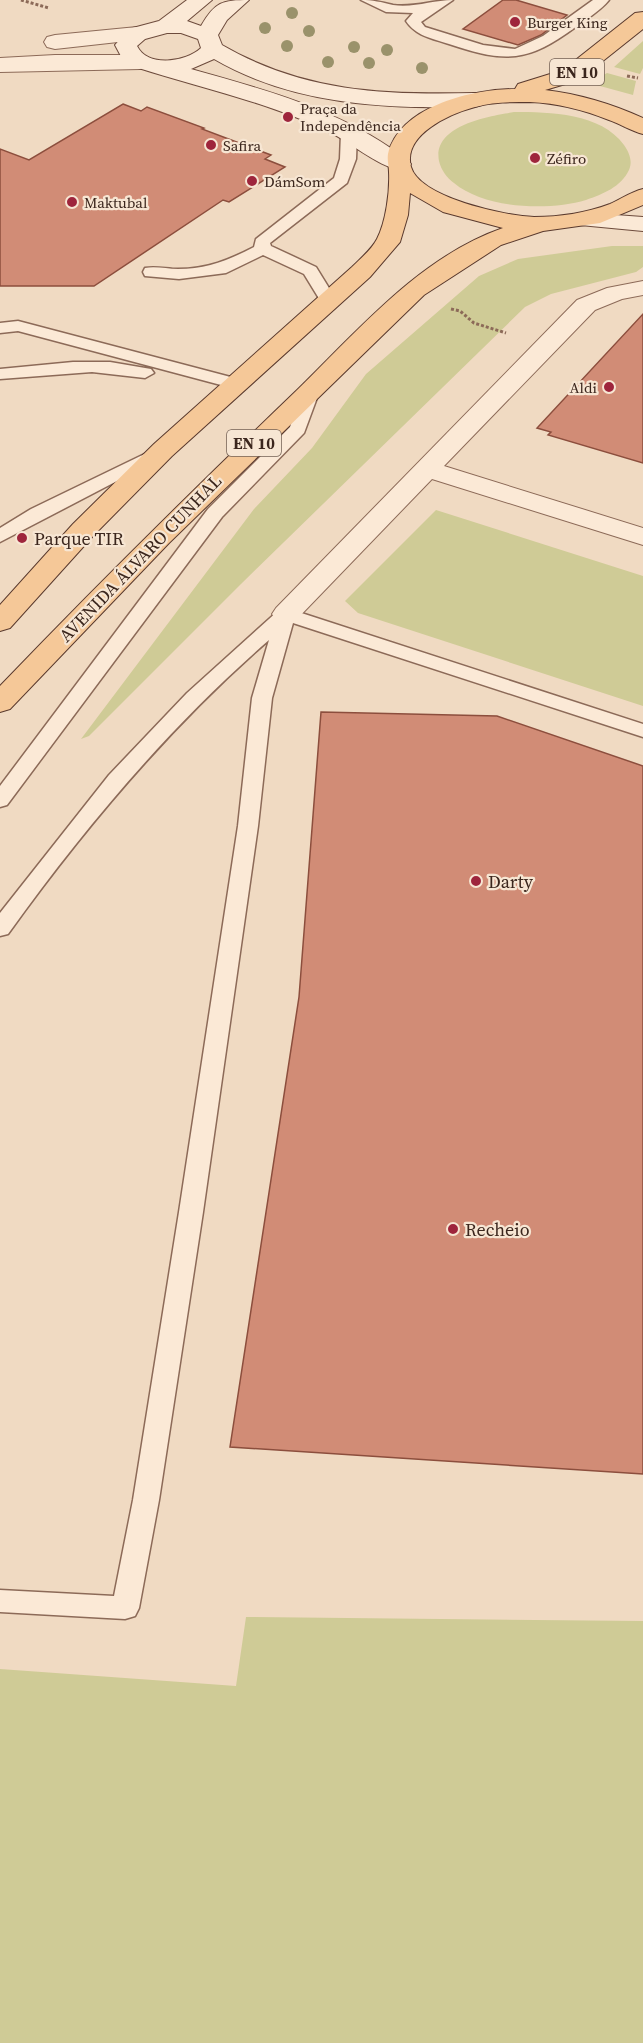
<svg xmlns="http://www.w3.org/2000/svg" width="643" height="2043" viewBox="0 0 643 2043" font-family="'Source Serif 4',serif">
	<rect width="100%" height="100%" fill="#f0dac2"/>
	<path fill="#cfcb96" d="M643,41V68L640,74L614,67Z
		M607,73L636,81L633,95L589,83Z
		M514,112C550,112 601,113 624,145C629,152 633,161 629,170C621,187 603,194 586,200C549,211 485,209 454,183C447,178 441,170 439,161C432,125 490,116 514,112Z
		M612,246H643V267L636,272L551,294L525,307L241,584L89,736L81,739L254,509L312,448L366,374L479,276L518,259Z
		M436,510L643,576V706L358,613L345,601Z
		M246,1617L643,1621V2043H0V1669L236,1686Z"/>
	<path fill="#d18c76" stroke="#8c4e3d" stroke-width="1.5" d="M503,0H516L567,15L541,35L518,45L463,29Z
		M123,104L141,111L147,107L204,128L202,129L271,155L265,159L285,167L229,202L223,200L94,286H0V149L29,160Z
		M643,314V463L548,435L551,432L537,428Z
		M321,712L497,716L643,766V1474L230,1447L299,997Z"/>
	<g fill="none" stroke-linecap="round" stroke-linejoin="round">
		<g stroke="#8c6a58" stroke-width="3">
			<path id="service" d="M361,0C373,0 381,2 393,5C414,8 433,0 453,0L421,22L425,27L483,45L515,49L543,36L593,0H609C601,10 588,18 577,26C527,63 506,63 449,44C431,38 416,36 406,21L413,13L386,12Z
				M349,128L357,133L356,159L347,183L270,243L271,246L316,267L337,301L335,305H323L304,274L263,255L226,273L179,279L145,276L143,272L145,268C156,266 167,269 178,269C207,269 229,260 254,247L256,239L334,178L340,159L341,133Z
				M18,321L242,380L245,384L236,389L18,331L0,333V323Z
				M73,362H110L151,369L154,373L145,378L92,372L0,379V369Z
				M312,382L321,387L304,433L222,517L7,805L0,807V786L208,509L290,427L303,387Z
				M159,447L168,452L165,456L0,542V528L31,509Z
				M286,608L643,724V737L293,623L272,698L258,826L203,1212L159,1500L139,1608L135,1616L125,1619L0,1612V1590L114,1596L133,1500L179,1212L238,826L252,698L269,640C169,727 85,827 8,934L0,936V913L109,775L187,693L279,610Z"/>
		</g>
		<g stroke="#8c6a58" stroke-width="2">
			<path id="minor" d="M643,281V295L622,299L595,310L444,466L643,528V545L432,479L296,620L286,623L276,620L272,614L276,608L577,300L607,288Z"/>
		</g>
		<g stroke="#8c6a58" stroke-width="2">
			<path id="tertiary" d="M137,27L145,29L148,34L145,39L55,49L47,47L44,42L47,37L55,35Z
				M55,55H140L148,57L151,62L148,67L140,69L0,72V58Z"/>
		</g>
		<g stroke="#6d4b3c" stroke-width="2">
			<path id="secondary" d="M187,0H212L187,21L201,26C215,2 222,0 249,0L227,20L218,35L222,45C303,92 383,95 474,93L482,95L485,100L482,105L474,107C385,109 293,105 214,59L191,69C259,88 330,107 389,147C397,152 405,156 411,164L407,169C388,174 354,145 335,135C271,102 200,88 132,66L123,60L115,45L129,29L159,21ZM167,33H181L198,39L201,48C186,62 148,68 137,46L145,39Z
				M588,213L643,217V231L580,225L576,220L580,215Z"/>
		</g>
		<g stroke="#59392d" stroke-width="2">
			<path id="primary" d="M643,12V29L579,80L545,90C579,94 612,104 643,118V134C631,131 621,124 609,120C584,110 557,103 530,102C512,102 493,102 475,107C452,113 402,134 411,167C420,198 506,216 534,217C559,217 586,213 610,204C621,199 631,192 643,189V205L600,223L543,231L501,245L424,295L169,543L10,709L0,712V686C96,586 194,489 294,393C356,333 419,257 503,228L443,212L410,193L408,215L400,242L370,277L172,456L93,536L10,628L0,631V605L73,524L154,444L352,267C360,259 372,249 377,239C386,222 390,191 389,172C389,166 387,161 388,154C400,106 473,89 515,89L518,84L563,70L635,13Z"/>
		</g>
		<path stroke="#8c6a58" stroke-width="3" stroke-dasharray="3 2" stroke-linecap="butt" d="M21,0L49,8
			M627,76L638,78
			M451,309L460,311L474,323L506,333"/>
		<use href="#service" fill="#fbe9d6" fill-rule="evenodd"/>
		<use href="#minor" fill="#fbe9d6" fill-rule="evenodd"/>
		<use href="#tertiary" fill="#fbe9d6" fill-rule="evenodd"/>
		<use href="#secondary" fill="#fbe9d6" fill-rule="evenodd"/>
		<use href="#primary" fill="#f5c898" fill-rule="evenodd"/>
	</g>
	<g fill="#9a926b">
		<circle cx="292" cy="13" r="6"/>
		<circle cx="265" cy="28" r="6"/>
		<circle cx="309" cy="31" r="6"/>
		<circle cx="287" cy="46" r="6"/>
		<circle cx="354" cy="47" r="6"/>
		<circle cx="387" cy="50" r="6"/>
		<circle cx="328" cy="62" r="6"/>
		<circle cx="369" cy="63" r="6"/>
		<circle cx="422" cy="68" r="6"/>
	</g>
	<g fill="#9e253c" stroke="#f7e6d3" stroke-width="2">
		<circle cx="515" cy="22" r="6"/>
		<circle cx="288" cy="117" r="6"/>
		<circle cx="211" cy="145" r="6"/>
		<circle cx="535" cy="158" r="6"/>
		<circle cx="252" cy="181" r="6"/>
		<circle cx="72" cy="202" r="6"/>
		<circle cx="609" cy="387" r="6"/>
		<circle cx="22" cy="538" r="6"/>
		<circle cx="476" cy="881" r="6"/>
		<circle cx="453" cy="1229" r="6"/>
	</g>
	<g text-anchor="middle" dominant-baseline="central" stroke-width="4.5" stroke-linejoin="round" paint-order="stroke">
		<g font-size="15" fill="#3b261d" stroke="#f7e6d3" text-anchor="start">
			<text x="527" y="22">Burger King</text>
			<text x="300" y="108">Praça da<tspan x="300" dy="17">Independência</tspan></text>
			<text x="223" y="145">Safira</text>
			<text x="547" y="158">Zéfiro</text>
			<text x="264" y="181">DámSom</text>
			<text x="84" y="202">Maktubal</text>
			<text x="597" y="387" text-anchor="end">Aldi</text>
		</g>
		<g fill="#f7e6d3" stroke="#736054" stroke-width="1.5">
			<rect x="550" y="59" width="54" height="26" rx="4.5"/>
			<rect x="227" y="430" width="54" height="26" rx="4.5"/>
		</g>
		<g font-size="16" font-weight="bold" fill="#3b261d">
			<text x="577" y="72">EN 10</text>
			<text x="254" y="443">EN 10</text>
		</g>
		<g font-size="18" fill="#3b261d" stroke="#f7e6d3" text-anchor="start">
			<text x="34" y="538">Parque TIR</text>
			<text x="488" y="881">Darty</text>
			<text x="465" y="1229">Recheio</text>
		</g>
		<g font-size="18" fill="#3b261d" stroke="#f7e6d3">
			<text transform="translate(140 558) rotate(-46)">AVENIDA ÁLVARO CUNHAL</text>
		</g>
	</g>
</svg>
